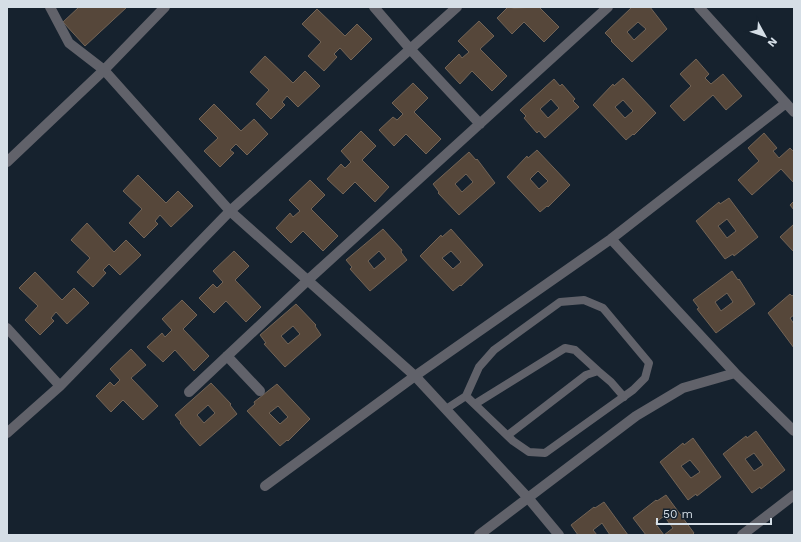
<svg xmlns="http://www.w3.org/2000/svg" width="801" height="542" viewBox="0 0 801 542" font-family="'Work Sans',sans-serif">
	<rect width="100%" height="100%" fill="#16222e"/>
	<path fill="#56473a" stroke="#736456" fill-rule="evenodd" d="M79,7H127L85,46L63,22Z
		M508,7L514,8L539,7L559,27L544,42L524,22L512,34L497,18Z
		M632,7H650L667,29L632,62L611,41L612,40L605,33ZM638,22L646,29L634,40L627,32Z
		M317,9L345,36L357,24L372,39L351,60L340,48L334,54L337,57L324,71L308,56L321,42L302,24Z
		M479,21L494,36L480,49L507,76L492,91L472,71L460,84L445,68L459,54L462,58L469,52L458,41Z
		M265,56L293,83L305,71L320,86L298,107L287,96L282,102L285,105L271,119L256,104L269,90L250,72Z
		M696,59L709,74L705,78L711,84L723,74L742,96L726,110L713,95L684,121L670,106L691,86L680,74Z
		M623,78L656,113L634,135L633,134L626,140L593,105L613,84L614,86ZM623,100L633,111L625,118L615,107Z
		M554,79L560,86L562,84L575,99L573,101L579,107L545,138L539,131L537,133L524,118L526,116L520,110ZM551,99L559,108L548,118L540,109Z
		M413,83L428,98L414,112L441,139L426,154L406,134L394,146L379,130L393,117L397,120L403,114L392,103Z
		M214,104L241,131L254,119L268,134L247,155L236,144L230,150L234,153L220,167L204,151L218,138L199,119Z
		M361,131L376,146L362,160L389,187L375,202L355,182L343,194L327,179L341,164L345,168L351,162L341,151Z
		M764,133L777,148L773,151L779,158L790,148L794,152V183L781,169L752,195L738,180L759,161L748,148Z
		M537,150L570,185L548,207L547,206L540,212L507,177L527,156L528,158ZM538,171L548,181L539,189L530,179Z
		M469,152L476,160L477,159L495,183L459,215L438,193L439,192L433,184ZM466,174L473,182L462,192L455,184Z
		M138,175L166,203L178,191L193,206L171,227L160,215L155,221L158,224L144,238L129,223L142,209L123,191Z
		M310,180L325,195L311,209L338,236L323,251L303,231L291,243L276,228L290,213L293,217L300,211L289,200Z
		M729,198L758,237L734,256L733,254L725,259L696,221L719,202L720,204ZM727,219L736,231L727,238L718,226Z
		M794,201V210L790,205Z
		M87,223L114,252L126,240L141,255L120,275L109,264L103,270L106,273L93,287L77,272L90,258L71,240Z
		M794,224V252L780,237Z
		M383,229L402,250L401,252L407,260L370,291L350,269L352,267L346,260ZM379,251L386,259L374,269L368,261Z
		M451,229L483,265L461,286L460,285L453,291L420,256L441,235L442,237ZM451,251L461,262L453,269L442,258Z
		M234,251L249,266L235,280L261,307L246,322L226,301L214,313L199,298L213,284L217,288L223,282L213,271Z
		M732,271L738,280L739,279L755,304L716,333L697,309L699,308L693,300ZM727,293L733,302L721,311L715,302Z
		M35,272L62,300L74,288L89,303L67,324L56,312L51,318L54,321L40,335L25,320L38,306L19,288Z
		M790,294L792,296L794,294V315L790,318L794,324V348L768,313Z
		M182,300L197,315L183,329L209,356L194,371L175,350L163,362L147,347L162,333L165,337L172,330L162,319Z
		M296,304L316,325L315,326L321,335L285,367L264,344L266,343L260,335ZM293,326L300,334L288,344L281,336Z
		M131,349L146,365L131,378L158,406L143,420L123,400L111,412L96,396L110,382L114,386L120,380L110,369Z
		M211,383L231,404L230,405L237,414L200,446L180,423L181,422L175,415ZM208,405L215,413L204,423L197,415Z
		M277,384L310,419L288,441L287,440L280,446L247,411L255,404L254,402ZM278,406L288,417L280,424L269,413Z
		M756,431L785,470L761,489L760,487L752,493L723,454L746,436L747,438ZM754,453L763,465L754,471L745,459Z
		M693,438L721,477L697,496L696,494L688,500L660,462L683,443L684,445ZM690,460L700,472L691,478L681,466Z
		M666,495L694,533L692,535H646L633,518L656,500L657,501ZM664,516L673,528L664,535L655,523Z
		M604,502L628,535H610L602,523L593,530L597,535H578L571,525L594,507L595,508Z"/>
	<g fill="none" stroke-linecap="round" stroke-linejoin="round">
		<path stroke="#61626a" stroke-width="8" d="M475,404L565,348L575,350L598,371
			M446,409L466,396L479,367L494,350L560,302L584,300L603,308L649,363L645,378L633,390L545,453L529,452L513,441L466,396
			M508,435L586,375L598,371L611,382L624,397"/>
		<path stroke="#61626a" stroke-width="10" d="M50,7L69,43L104,70L230,211L415,376L529,499L559,535
			M374,7L411,50L480,124
			M699,7L794,112
			M7,162L104,70L165,7
			M611,239L735,373L794,431
			M7,328L60,386
			M227,356L260,391
			M189,392L308,280L608,7
			M7,433L60,386L230,211L457,7
			M265,486L415,376L611,239L786,103
			M479,535L636,416L683,388L735,373
			M742,535L794,495"/>
	</g>
	<rect width="801" height="542" fill="none" stroke="#d5dee6" stroke-width="16"/>
	<g transform="translate(765 36) rotate(130)" stroke="#16222e" stroke-width="3" paint-order="stroke">
	<path d="M0-3L7 15L0 10L-7 15Z" fill="#d5dee6"/>
	<text y="-6" font-size="11" font-weight="bold" text-anchor="middle" fill="#d5dee6">N</text>
	</g>
	<path d="M657 518v6h114v-6" fill="none" stroke="#d5dee6" stroke-width="2"/>
	<text x="663" y="518" font-size="12" fill="#d5dee6" stroke="#16222e" stroke-width="3" paint-order="stroke">50 m</text>
</svg>
